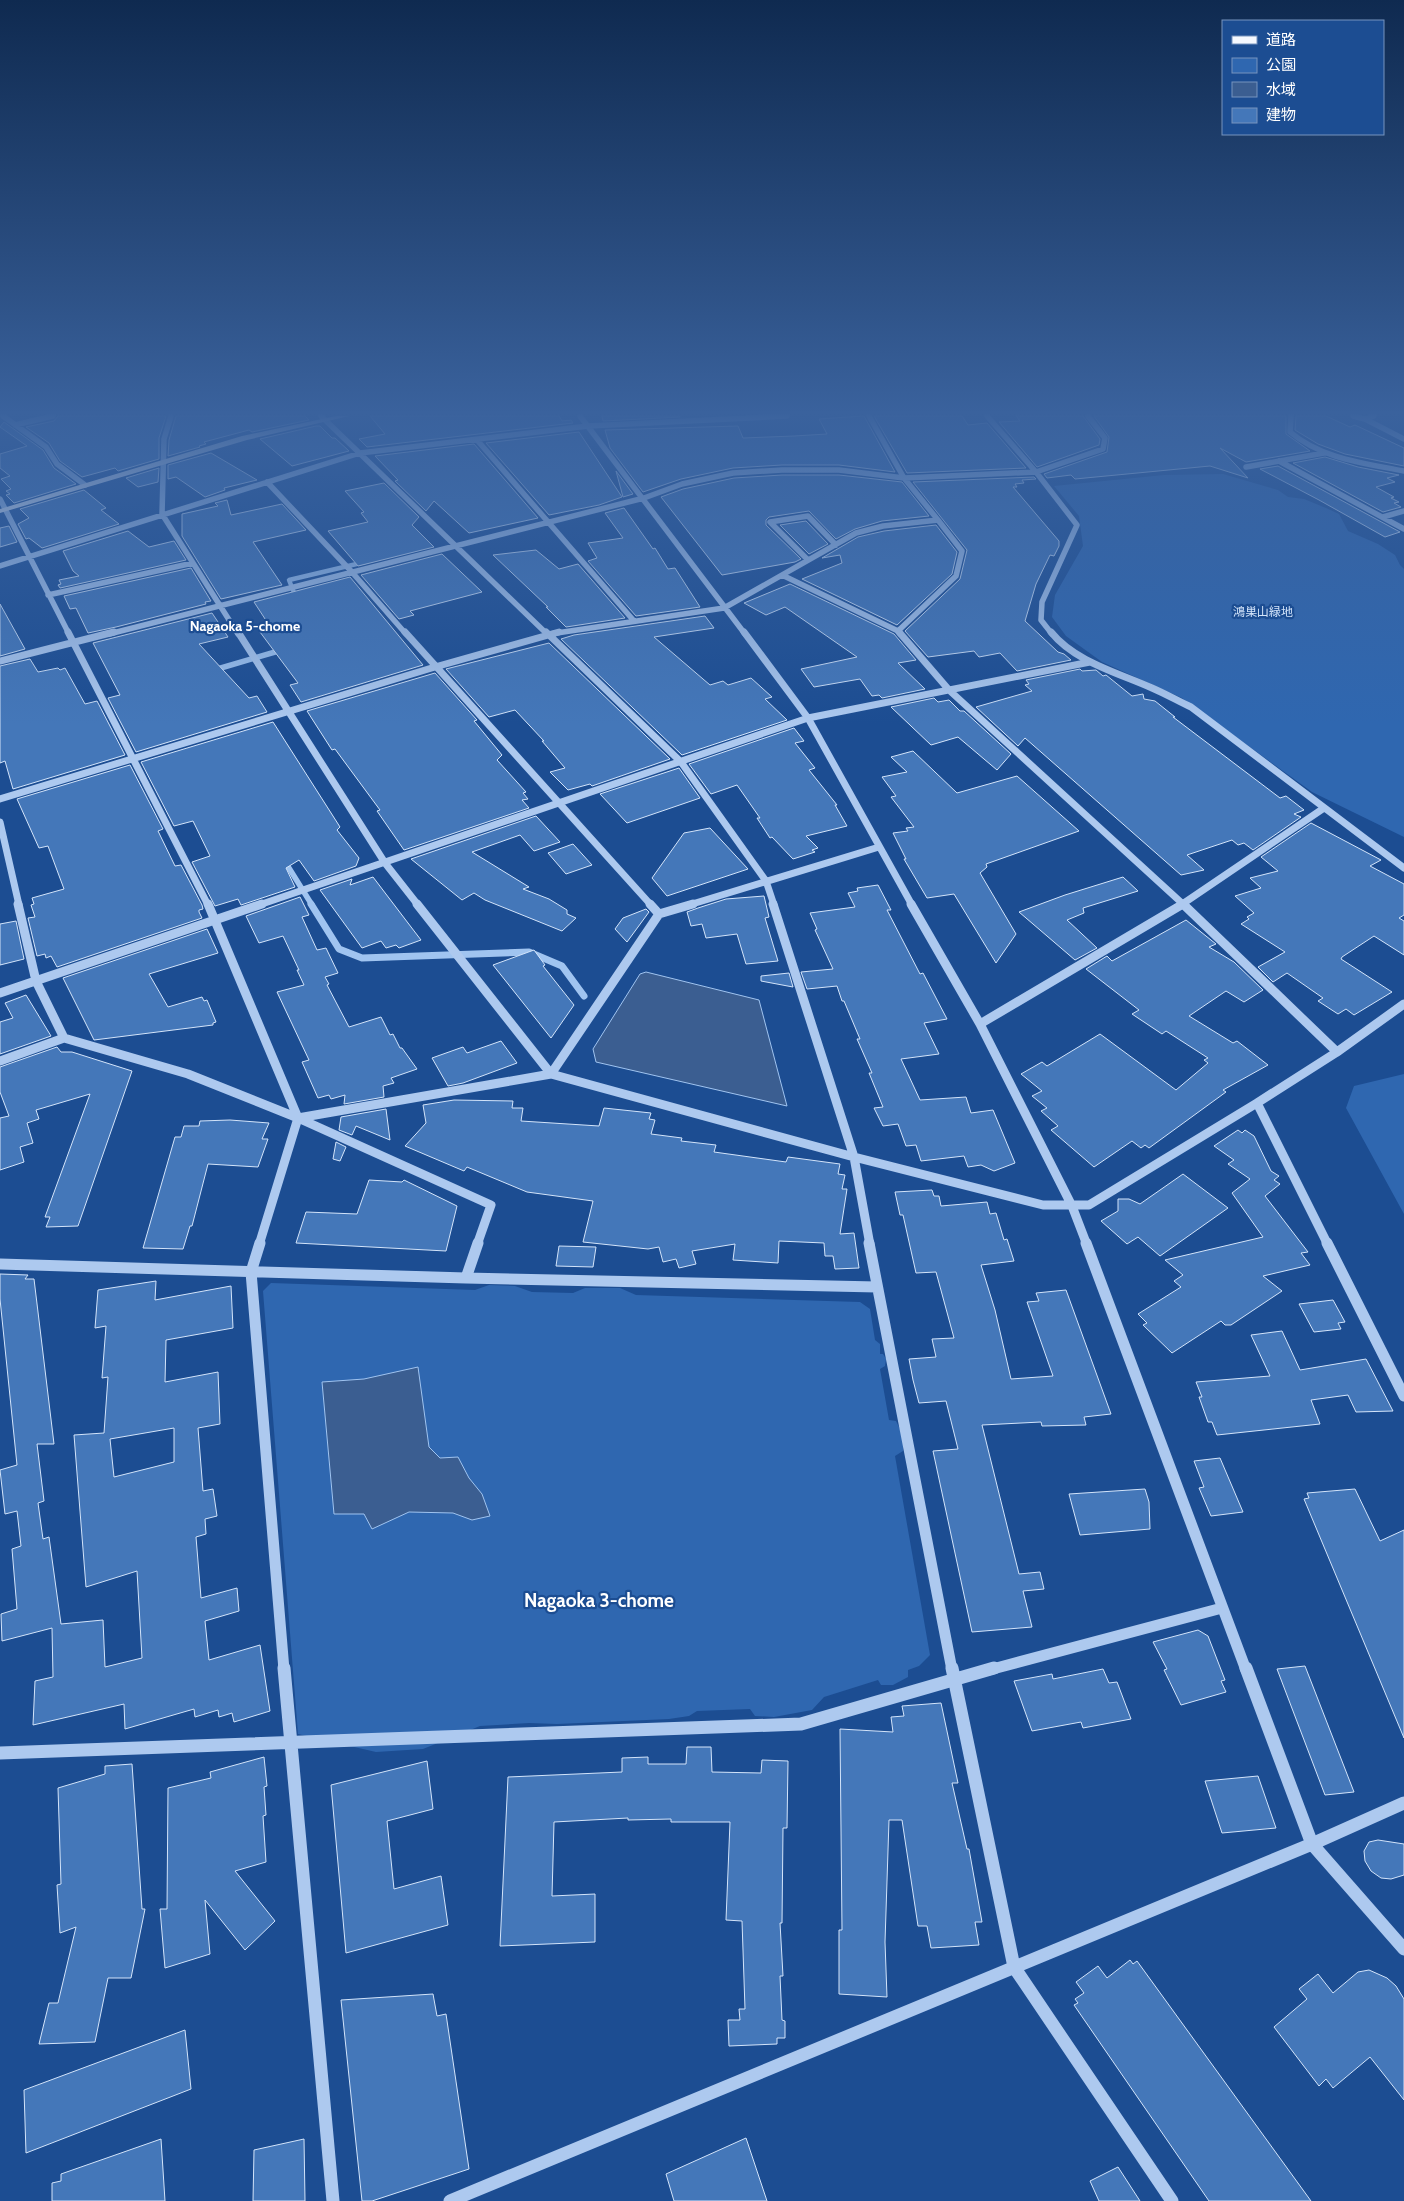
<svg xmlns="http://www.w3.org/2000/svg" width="1404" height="2201" viewBox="0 0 1404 2201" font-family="Cabin,'Noto Sans JP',sans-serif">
	<rect width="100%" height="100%" fill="#1c4d92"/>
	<path fill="#2f67b0" d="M1223,474L1278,490L1288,497L1304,499L1326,508L1339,514L1348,531L1378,544L1395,555L1400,565L1404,569V837L1312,792L1182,698L1102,662L1066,636L1052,617L1055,595L1083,546L1079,516L1054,486L1164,475Z
		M1404,1074V1214L1346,1108L1354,1086Z
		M271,1283L475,1290L489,1285L515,1286L532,1292L573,1293L585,1288H620L636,1295L860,1302L870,1309L875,1340L880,1344V1354H883L886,1359L885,1366L880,1369L889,1420L896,1421L903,1435V1451L895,1456L930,1655L919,1666L908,1670V1677L893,1685H881L878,1680L824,1697L812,1710L774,1717L755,1716L750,1709L697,1711L689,1716L669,1719L557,1724L529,1723L480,1726L423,1749L376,1752L298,1734L263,1291Z"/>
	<path fill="#3b5e91" stroke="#a0c4f0" d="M646,972L759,1000L787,1106L596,1062L593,1049L640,974Z
		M418,1367L429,1447L440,1458L458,1457L469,1478L482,1494L490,1516L472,1520L453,1513L409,1512L372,1529L364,1514H334L322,1382L364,1379Z"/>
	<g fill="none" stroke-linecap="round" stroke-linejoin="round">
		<path stroke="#a0c4f0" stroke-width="4.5" d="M297,600L289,580L365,562"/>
		<path stroke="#a0c4f0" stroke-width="5.5" d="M214,670L282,650
			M284,860L312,905"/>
		<path stroke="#a0c4f0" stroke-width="7" d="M311,904L339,949L362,958L529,952L562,966L584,996"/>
	</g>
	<path fill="#4477b9" stroke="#d3e4fa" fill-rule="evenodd" d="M58,416H166L159,438V459L118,471L115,468L82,477L60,461L49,443L26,427L54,421Z
		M176,416H305L309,420L252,432L249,430L204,442L206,444L199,446L200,447L168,456L169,440Z
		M370,416H559L562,421L571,420L573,423L367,447L359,439L385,434Z
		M602,416H680V417L603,421Z
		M862,416H864L895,472L839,465H782L733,468L681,479L643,492L610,448L605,430L738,426L743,438L794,436L827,434L819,419Z
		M874,416H962L968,425L987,423L1026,468L907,473Z
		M1016,416H1083L1100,439L1099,445L1037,467L999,422L1020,421Z
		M1094,416H1286V434L1310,451L1246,462L1220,448L1248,478L1210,466L1075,479L1071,475L1047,478L1044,474L1107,452L1109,437Z
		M1296,416H1326L1350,427L1355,425L1404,448V466L1345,454L1318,444L1295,430Z
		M4,422L43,450L54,468L76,484L14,503L6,495L10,494L6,491L11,489L1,479L10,476L0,468V454L27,446L0,427Z
		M316,426H320L332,438H335L349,451L292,466L260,439Z
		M579,432L622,497L599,505L549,515L486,443Z
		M474,444L538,518L469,533L434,501L426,511L395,481L398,480L375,456Z
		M211,453L257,480L224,488L225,490L205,497L176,477L168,479V465Z
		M1325,457L1358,467L1399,475L1387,478L1395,482L1376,487L1394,497L1391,498L1399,502L1394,503L1401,507L1383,512L1293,463Z
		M1278,466L1400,532L1385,537L1319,500L1260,469Z
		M159,468L158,482L138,487L126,478Z
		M616,471L633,494L623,497Z
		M782,475H839L902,482L929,516L882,521L855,529L836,539L809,511L769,517L766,520V525L801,559L795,562L722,575L661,497L683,489L734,478Z
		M1034,477L1036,479L1022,480L1024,483L1015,484L1017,487H1013L1059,541V546L1054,556L1050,555L1036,584L1025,621L1058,652L1064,654L1071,660L1017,671L1000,653L979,657L974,651L928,657L905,631L960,579L967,550L913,482Z
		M384,483L419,517L412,525L434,547L358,566L328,531L368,522L361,513L364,512L345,491Z
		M84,490L106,508L101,510L119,524L42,548L29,538L26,539L18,524L29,518L20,509Z
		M227,500L231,515L282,504L306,530L253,542L282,585L221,599L182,536V514L218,506L215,503Z
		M624,508L653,549L655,548L668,569L675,568L700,607L636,616L588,561L597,558L588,543L623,538L605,513Z
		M806,521L828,544L809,554L780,525Z
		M936,525L957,552L952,574L897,625L802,579L842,563L840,555L822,558L858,537L884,531Z
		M9,526L17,542L0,547V528Z
		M128,531L149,547L174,541L186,560L60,588L58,585L61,584L59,580L79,576L73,571L63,551Z
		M536,550L559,569L578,564L625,618L566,627L546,607H548L493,555Z
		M442,554L482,592L410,611L414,615L399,619L361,575Z
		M191,568L211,601L205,602L206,604L116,627L88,633L76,608L70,609L64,596Z
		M350,577L423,665L301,702L290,685L298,683L257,628L269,625L254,602Z
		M790,584L894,634L916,660L898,663L925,689L882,698L879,695L872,696L860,679L814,687L801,669L857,657L785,607L766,615L744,603Z
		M0,604L25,649L0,656Z
		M212,613L228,637L199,644L249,698L257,696L267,712L136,752L108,698L120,695L93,643Z
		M705,616L714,628L654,637L710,685L723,681L728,685L751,678L772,697L765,699L787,720L682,755L561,639L574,635Z
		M549,643L670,759L592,786L590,784L568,790L550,772L565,768L542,741H544L515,710L489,717L446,669Z
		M30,659L38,672L58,668L60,670L65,668L85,704L97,701L125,755L13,789L5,761L0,763V666Z
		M1080,669L1082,671L1096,670L1103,676L1106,675L1132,696L1143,694L1144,699L1155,701L1175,717H1173L1280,798L1286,796L1304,810L1294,814L1301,817L1253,850L1244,843L1238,845L1232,840L1187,855L1204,870L1181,875L1025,738L1018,746L976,707L1032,691L1025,685L1029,684L1026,680Z
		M435,673L477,720L474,721L502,755L497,760L526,792L523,793L528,799L522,800L529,808L404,850L377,811L380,810L335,749L332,750L307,711Z
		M934,698L938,702L949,700L960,711H964L1011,754L997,770L958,737L931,745L891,707Z
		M273,722L340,827L337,830L359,858L356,866L314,881L299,860L286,868L295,887L241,905L238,899L215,906L192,862L210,856L193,821L174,826L141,762Z
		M794,728L804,741L795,743L815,768L809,770L837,805H835L847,826L806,836L818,848L812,850L815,852L793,859L772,837L770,838L757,818H760L737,785L711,794L689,764Z
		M913,751L957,793L1017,776L1079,831L986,864L987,867L980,873L1016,934L996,963L954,894L927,898L904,859H906L893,833L908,831L906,828L914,827L891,797L896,796L882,777L907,772L891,757Z
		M130,765L163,829L158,831L175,866L181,865L202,905L203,909L199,910V912L202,918L57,967L51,956L46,958L45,954L37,956L28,918L35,917L31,905L34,904L32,898L64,889L48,846L39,848L17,799Z
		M679,768L700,798L627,823L600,794Z
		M536,816L560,842L534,851L520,835L472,852L529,887L523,889L549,899L567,910V914L576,918L562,931L485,900L474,893L462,900L411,859Z
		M1311,823L1381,860L1370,866L1404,884V915L1399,918L1404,921V955L1374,936L1342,957L1341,959L1392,992L1354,1015L1346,1009L1338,1014L1318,1001L1323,998L1287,973L1273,982L1258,967L1285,952L1241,924L1249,919L1247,917L1254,913L1235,896L1261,888L1250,878L1278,871L1261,857Z
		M710,828L748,869L667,896L652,878L684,833Z
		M573,844L592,865L566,874L548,853Z
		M373,877L408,923L421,940L399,948L396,945L386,948L381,941L362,948L320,890L352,879L350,885Z
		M1123,877L1138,891L1083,908L1084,913L1067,920L1097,948L1075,960L1019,912L1065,895Z
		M878,885L891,910H887L920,974L923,973L947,1019L924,1023L939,1054L901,1059L920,1100L966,1097L971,1113L993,1110L1015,1163L994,1171L981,1165L968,1167L964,1156L921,1161L916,1145L906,1146L898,1124L883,1126L874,1108L883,1107L869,1073H872L857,1039H860L844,1001H842L837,986L807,989L801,972L833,969L815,930L817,929L810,913L855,907L848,893L858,891L857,888Z
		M764,896L769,917L765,918L778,961L746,964L737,934L706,938L702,924L691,926L687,912L698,908L726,899Z
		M300,897L309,915L302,917L317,950L326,948L338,973L325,977L329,984L327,985L349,1027L381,1017L390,1035L393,1034L400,1048H402L417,1069L391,1078L394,1083L383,1086L384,1097L344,1104L345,1095L331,1099L329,1095L318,1098L302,1062L309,1060L277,992L304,985L297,970H299L283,936L259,943L246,916Z
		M646,909L649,912L627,942L615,929L623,918Z
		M1186,920L1216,944L1209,947L1234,962L1263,990L1244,1002L1226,991L1189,1016L1233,1043L1237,1041L1268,1065L1223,1090L1226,1092L1149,1148L1145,1145L1141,1148L1132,1141L1094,1167L1051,1130L1058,1126L1041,1111L1047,1108L1032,1096L1042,1091L1021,1074L1042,1062L1047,1066L1100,1034L1176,1090L1208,1063L1204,1060L1208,1058L1166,1031L1162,1034L1132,1014L1139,1010L1086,969L1107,956L1112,961Z
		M16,921L24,959L0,965V924Z
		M207,929L218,953L149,974L168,1007L202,997L204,1001L207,1000L216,1022L213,1023V1025L94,1040L63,978Z
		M534,950L545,965L543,966L574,1005L551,1038L493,965Z
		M789,973L793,987L761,981V976Z
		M26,995L51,1036L0,1054V1022L13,1018L5,1003Z
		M501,1041L517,1063L463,1083L448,1086L432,1058L463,1047L467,1053Z
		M57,1047L61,1052H72L132,1071L78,1226L46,1227L50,1217H45L90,1094L36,1110L39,1119L27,1123L33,1143L20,1147L24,1162L0,1170V1118L9,1116L0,1092V1067Z
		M454,1100L513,1101L512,1108H523L521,1121L599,1126L604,1108L651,1113L649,1119L655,1120L651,1134L682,1138L681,1141L716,1145L714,1152L786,1162L788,1157L840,1164L838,1174L845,1175L842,1189H847L840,1234L854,1233L859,1268L835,1269L833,1256H825L824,1243L779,1241L778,1263L733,1260L735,1244L692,1251L696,1264L679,1268L676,1259L663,1262L659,1247L648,1249L583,1242L593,1201L527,1192L467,1167L464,1171L405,1146L426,1123L423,1105Z
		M386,1109L390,1140L356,1126L352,1135L339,1130L341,1117Z
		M230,1120L269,1123L262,1139H268L258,1167L208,1164L192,1226H190L183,1249L143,1248L175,1137H181L184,1126H199L200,1121Z
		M1238,1130L1242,1133L1245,1130L1254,1136L1271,1171L1279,1176L1274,1180L1280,1184L1265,1196L1308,1252L1301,1253L1310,1265L1263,1276L1282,1291L1231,1325H1225L1221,1321L1172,1353L1143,1325L1147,1323L1138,1314L1181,1287L1174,1281L1183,1275L1165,1260L1263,1237L1232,1193L1250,1179L1228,1164L1234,1160L1214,1146Z
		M336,1142L346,1147L340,1161L333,1159Z
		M1183,1174L1228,1208L1160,1256L1138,1237L1127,1244L1101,1221L1118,1211V1199H1129L1140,1204Z
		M369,1180L402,1182L404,1180L457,1206L446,1251L296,1243L306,1212L357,1214Z
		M932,1190L934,1196H939L941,1206L987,1202L990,1214L996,1213L1004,1240L1007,1239L1014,1261L981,1265L995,1310L1011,1379L1053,1376L1027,1302L1039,1301L1036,1293L1066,1290L1111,1414L1084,1417L1086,1425L1042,1426L1041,1422L982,1425L1019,1574L1040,1572L1044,1589L1023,1591L1032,1627L972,1632L933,1451L958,1449L946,1401L919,1403L913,1380L909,1359L936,1357L932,1339L954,1338L936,1272L916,1273L903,1215H900L895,1192Z
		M559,1246L596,1247L593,1267L556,1266Z
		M0,1274L28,1275L25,1279H34L54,1444H37L44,1501L38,1503L43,1539L49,1537L61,1624L103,1620L105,1667L142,1658L137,1571L86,1587L74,1435L104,1433L108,1377L102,1378L106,1326L95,1328L98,1290L156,1281L155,1300L231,1286L233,1328L166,1340L165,1382L218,1372L220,1424L198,1428L203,1491L213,1489L217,1516L205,1519L206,1534L196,1537L201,1598L237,1588L239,1611L205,1621L209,1660L260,1645L270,1711L234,1722L232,1713L219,1717L218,1710L195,1717L194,1709L125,1729L124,1704L33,1725L35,1681L53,1677L52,1628L2,1641L1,1614L17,1609L12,1549L21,1546L17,1511L5,1514L0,1470L17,1465L0,1299ZM174,1428V1462L114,1477L110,1439Z
		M1333,1300L1345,1322L1338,1323L1341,1329L1314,1332L1299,1304Z
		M1282,1331L1300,1370L1366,1359L1393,1411L1356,1412L1348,1395L1311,1400L1320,1424L1217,1435L1212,1422H1208L1199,1397H1202L1196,1382L1270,1376L1251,1335Z
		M1220,1458L1243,1512L1211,1516L1199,1488L1204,1487L1194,1461Z
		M1145,1489L1149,1502L1150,1529L1080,1535L1069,1494Z
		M1355,1489L1380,1541L1404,1530V1738L1304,1499L1309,1498L1307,1493Z
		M1198,1630L1208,1636L1225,1680L1221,1681L1226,1692L1181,1705L1164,1670L1167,1669L1153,1642Z
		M1305,1666L1354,1792L1325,1795L1277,1669Z
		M1103,1669L1109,1683L1117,1682L1131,1719L1083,1728L1081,1722L1032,1731L1014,1681L1052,1674L1053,1679Z
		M941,1703L958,1783H952L967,1849H969L982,1922H975L979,1945L931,1948L927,1926H918L902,1820H889L885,1942L887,1997L839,1994V1930H842L840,1729L893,1732L891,1717L904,1716L902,1706Z
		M687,1747H711L712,1772L761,1773L762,1760L788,1761L787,1828H783L782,1923H780L783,1976H780L782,2020L785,2021V2038H777V2044L729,2046L728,2020H740L739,2009H745L742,1921L726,1920L730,1822H671V1819L628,1820V1818L554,1822L552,1896L595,1894V1942L500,1946L508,1777L622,1772V1758L648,1757V1764H686Z
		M264,1757L267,1786L264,1787L266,1815L263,1816L266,1862L235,1871L275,1921L245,1950L205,1900L210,1954L165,1968L160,1909H167L168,1788L211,1778L210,1772Z
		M427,1761L433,1809L387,1821L394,1889L441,1876L448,1925L346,1953L331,1785Z
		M132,1764L142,1909H145L131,1978H108L95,2042L39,2044L49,2003H58L76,1927L60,1933L57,1885L61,1884L58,1788L105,1774V1766Z
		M1258,1776L1276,1828L1222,1833L1205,1781Z
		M1378,1840L1404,1844V1875L1391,1879L1381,1878L1371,1871L1365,1861L1364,1851L1369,1842Z
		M1130,1960L1133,1964L1137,1961L1311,2201H1209L1074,2005L1078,2003L1075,1999L1084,1993L1076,1982L1098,1966L1107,1978Z
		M1369,1970L1387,1978L1396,1986L1404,1999V2100L1370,2057L1333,2088L1326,2079L1319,2086L1274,2027L1307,1999L1299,1989L1318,1974L1333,1993L1358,1972Z
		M433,1994L437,2016L446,2014L469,2169L372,2201H362L341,2000Z
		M185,2030L191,2089L26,2153L24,2090Z
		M746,2138L767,2201H674L666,2174Z
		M161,2139L165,2201H52V2183L61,2181V2174Z
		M304,2139L305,2201H253L254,2150Z
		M1118,2167L1140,2201H1099L1090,2181Z"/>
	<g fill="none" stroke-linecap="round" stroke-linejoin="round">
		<path stroke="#adc9ef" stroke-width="5.5" d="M3,416L46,447L57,464L85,485
			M171,416L164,439L162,514L238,634
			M321,416L547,634
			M580,416L745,634
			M987,416L1036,472L1077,525L1042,602L1041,620L1052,634
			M1291,416L1290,432C1322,459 1364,463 1404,471
			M1353,416L1365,419
			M1374,416L1365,419L1404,439
			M15,425L53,416
			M477,440L634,621
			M1279,461L1404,529
			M1246,467L1324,453
			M267,482L351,571L406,634
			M0,499L69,634
			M1383,517L1404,511
			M808,560L770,522L808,516L836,545
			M0,566L360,453L588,426L787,416
			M782,575L898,631
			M48,595L193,563
			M109,634L644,498L682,484L733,473L782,470H839L904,478L1036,472L1103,449L1105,438L1088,416
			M550,634L724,608L856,533L883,526L938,520L904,478L869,416
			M900,634L898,631L956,576L962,551L938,520"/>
		<path stroke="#adc9ef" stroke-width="7" d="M68,632L208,905
			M238,632L385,863L418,905
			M405,632L651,905
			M546,632L681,762L766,881L774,905
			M744,632L808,718L912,905
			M899,632L949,690L1184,905
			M1051,632C1075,662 1119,673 1152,688C1166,694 1178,701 1191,707L1404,868
			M0,661L114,632
			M0,799L435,667L559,632
			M0,822L19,905
			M259,905L808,718L1090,662
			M689,905L879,847
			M1181,905L1324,808"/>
		<path stroke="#adc9ef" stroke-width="9" d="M18,904L36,981L64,1038L188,1074L298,1118L491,1205L477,1245
			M208,904L298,1118L259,1245
			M417,904L551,1074L854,1157L1043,1205H1089L1257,1103L1328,1245
			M773,904L854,1157L870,1245
			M911,904L980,1024L1072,1206L1087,1245
			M1183,904L1337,1052L1257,1103
			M659,914L693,904
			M0,993L262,904
			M980,1024L1183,904
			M1337,1052L1404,1004
			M0,1061L64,1038
			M298,1118L551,1074L659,914L650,904"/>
		<path stroke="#adc9ef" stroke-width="11" d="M260,1243L251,1272L284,1670
			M869,1243L952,1670
			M1086,1243L1246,1670
			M1327,1243L1404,1396
			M0,1264L466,1278L877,1287
			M466,1278L478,1243
			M989,1670L1222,1608"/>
		<path stroke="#adc9ef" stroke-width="13" d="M284,1668L333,2201
			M952,1668L1014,1967L1172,2201
			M1246,1668L1312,1844L1404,1949
			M0,1753L801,1724L994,1668
			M450,2201L1312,1844L1404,1803"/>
		<path fill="#f4f8ff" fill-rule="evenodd" d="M336,416H349L247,440L0,513V509L242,436Z"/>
	</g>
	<linearGradient id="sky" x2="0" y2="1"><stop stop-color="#0f2a50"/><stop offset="0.57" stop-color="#3a629d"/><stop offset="1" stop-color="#3a629d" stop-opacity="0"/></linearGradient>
	<rect width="1404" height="724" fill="url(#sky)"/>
	<g text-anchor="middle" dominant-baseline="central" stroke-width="4.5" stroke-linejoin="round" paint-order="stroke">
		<g font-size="12" fill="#d3e4fa" stroke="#1c4d92">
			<text x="1263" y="611">鴻巣山緑地</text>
		</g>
		<g font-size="14" font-weight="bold" fill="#fff" stroke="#1c4d92">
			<text x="245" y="626">Nagaoka 5-chome</text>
		</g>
		<g font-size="19" font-weight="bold" fill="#fff" stroke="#1c4d92">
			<text x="599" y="1600">Nagaoka 3-chome</text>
		</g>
	</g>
	<rect x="1222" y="20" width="162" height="115" fill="#1c4d92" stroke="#7794be"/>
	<rect x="1232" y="36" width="25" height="8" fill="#f4f8ff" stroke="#7794be"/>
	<text x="1266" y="45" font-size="15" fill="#ffffff">道路</text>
	<rect x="1232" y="58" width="25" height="15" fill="#2f67b0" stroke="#7794be"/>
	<text x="1266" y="70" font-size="15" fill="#ffffff">公園</text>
	<rect x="1232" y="82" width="25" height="15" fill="#3b5e91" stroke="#7794be"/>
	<text x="1266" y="95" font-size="15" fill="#ffffff">水域</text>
	<rect x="1232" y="108" width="25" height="15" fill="#4477b9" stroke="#7794be"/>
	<text x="1266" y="120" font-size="15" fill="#ffffff">建物</text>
</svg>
